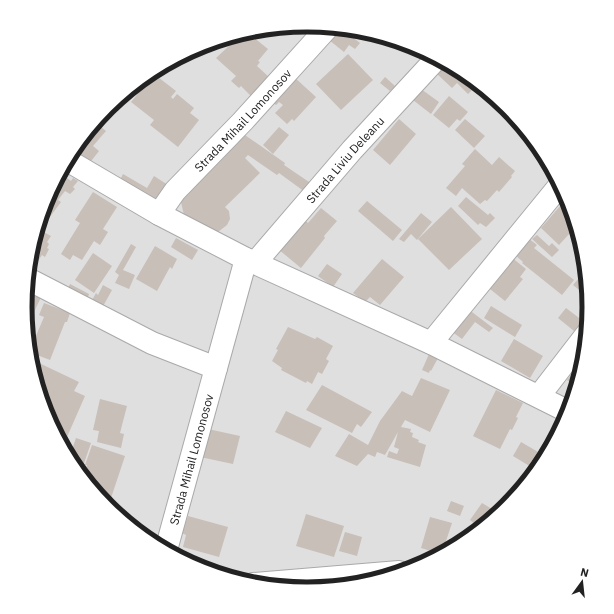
<svg xmlns="http://www.w3.org/2000/svg" width="614" height="614" viewBox="0 0 614 614" font-family="'IBM Plex Sans',sans-serif">
	<rect width="100%" height="100%" fill="#f2efe9"/>
	<path fill="#e0dfdf" d="M26 307a281 281 0 1 1 562 0a281 281 0 1 1-562 0Z"/>
	<path fill="#c7bfb8" d="M339,28H341L360,43L355,49L349,45L344,52L329,40Z
		M362,31H363L381,36L376,42Z
		M247,32L268,49L258,61L260,62L257,66L270,78L252,97L241,86L239,88L231,81L236,76L216,58L230,45L237,37L236,35Z
		M348,54L373,80L341,110L316,84Z
		M446,63L464,73L478,84L468,94L457,83L452,88L436,73Z
		M154,74L176,91L171,97L173,99L177,94L194,108L190,113L199,120L178,147L150,125L154,120L131,102Z
		M294,77L316,97L294,121L292,119L287,124L275,113L283,105L279,102L276,105L272,102Z
		M385,77L395,86L390,91L380,83Z
		M421,89L439,102L431,114L413,100Z
		M449,96L468,112L460,121L457,119L449,128L433,115Z
		M508,110L515,118L513,121L504,115Z
		M399,119L416,134L390,165L373,150Z
		M465,119L485,136L474,148L455,130Z
		M95,122L106,131L93,146L99,151L88,165L70,154Z
		M279,127L289,135L273,154L263,145Z
		M242,133L285,163L284,165L312,184L305,192L279,173L277,175L248,155L245,158L260,173L225,207L229,211L230,219L227,225L218,232L184,215L180,198Z
		M475,149L492,165L499,157L515,171L511,176L512,177L499,192L497,190L487,201L485,200L480,204L462,188L456,196L446,188L465,166L462,164Z
		M60,173L71,181L73,178L78,181L73,187L75,189L70,194L65,191L58,200L61,202L44,225L40,221L47,199Z
		M123,174L147,188L154,176L168,185L152,204L119,182Z
		M93,192L117,207L103,229L108,232L100,245L94,241L82,260L73,255L70,260L61,254L80,223L75,220Z
		M466,197L488,215L490,213L495,218L486,227L480,223L478,225L458,206Z
		M567,198L580,239L579,240L570,233L559,245L541,228Z
		M367,201L402,230L393,241L358,211Z
		M451,207L482,239L449,270L418,239Z
		M321,208L337,221L324,236L325,238L301,268L278,249L305,220L308,223Z
		M421,213L432,222L417,240L411,234L404,242L399,239Z
		M38,226L41,228L40,230L51,236L47,242L49,244L47,248L49,249L45,257L42,255L30,273L29,271L30,252Z
		M537,235L549,246L552,243L559,250L552,257L532,239Z
		M176,238L198,250L192,260L171,247Z
		M528,238L537,245L534,248L574,280L562,295L522,263L523,262L514,254Z
		M131,244L136,247L123,270L135,275L129,289L115,283L119,275L115,272Z
		M155,246L177,259L172,269L170,267L157,291L136,279Z
		M93,253L112,266L94,293L75,280Z
		M511,257L526,269L520,277L523,279L505,301L490,289L507,268L504,265Z
		M382,259L404,277L380,305L370,297L365,302L353,293Z
		M327,264L342,274L333,287L318,276Z
		M578,279L583,284L586,281L588,297L573,285Z
		M70,284L89,294L87,300L66,293Z
		M103,285L112,290L101,310L90,304L96,293L98,295Z
		M26,292L42,295L27,327L25,307Z
		M44,303L70,313L67,322H65L50,360L29,352L44,317L39,315Z
		M491,306L522,325L515,337L484,318Z
		M566,308L583,321L574,331L558,318Z
		M468,309L493,328L489,332L475,322L462,339L451,331Z
		M288,327L315,339L317,337L333,346L326,359L329,361L322,374L318,372L312,384L307,381L306,383L281,370L282,368L272,361L278,350L276,349Z
		M514,339L543,356L530,378L501,361Z
		M585,352L584,362L576,387L567,380L575,370L572,367Z
		M429,354L438,358L431,371L430,370L429,373L422,370Z
		M39,363L79,382L74,391L85,396L67,437L55,432L52,426L56,418L46,413L35,378L36,375L34,374Z
		M421,378L450,390L430,432L405,420L401,427L411,429L410,432L413,433L412,437L419,440L418,442L426,445L420,467L387,457L389,451L397,454L399,449L394,447L398,432L385,455L377,452L375,457L368,454L357,466L335,456L349,434L368,445L380,421L402,391L412,396Z
		M322,385L372,412L361,427L357,424L352,433L306,410Z
		M496,390L523,403L516,417L518,418L512,430L510,429L500,449L473,436Z
		M100,399L127,406L120,433L124,434L121,448L97,442L99,431L93,430Z
		M286,411L322,428L310,448L275,432Z
		M208,429L240,436L233,464L200,457Z
		M76,438L91,443L81,472L79,471L69,458Z
		M521,442L545,456L536,470L513,456Z
		M92,445L125,456L108,507L83,477L87,465H85Z
		M451,501L464,506L460,516L447,511Z
		M482,503L492,509L495,505L502,510L480,528L470,520Z
		M306,514L344,526L334,557L296,546Z
		M188,516L228,527L219,557L183,547L186,535L182,533Z
		M430,517L452,523L445,544H450L448,550L432,558L434,552L421,548Z
		M345,532L362,537L357,556L339,551Z"/>
	<g fill="none" stroke-linecap="round" stroke-linejoin="round">
		<g stroke="#a9a9a9" stroke-width="24">
			<g id="street">
				<path d="M67,160L159,214L246,259L431,343L569,412"/>
				<path id="s1" d="M159,214L175,191L243,121L328,27"/>
				<path id="s2" d="M255,263L352,150L437,58"/>
				<path d="M28,279L152,343L216,368"/>
				<path d="M431,343L560,185"/>
				<path d="M539,396L586,335"/>
				<path id="s3" d="M166,550L246,259"/>
				<path d="M253,584L399,572"/>
			</g>
		</g>
		<use href="#street" stroke="#fff" stroke-width="22"/>
	</g>
	<g text-anchor="middle" dominant-baseline="central" stroke-width="3" stroke-linejoin="round" paint-order="stroke">
		<g font-size="12" fill="#222" stroke="#fff">
			<text stroke="none"><textPath href="#s1" startOffset="126">Strada Mihail Lomonosov</textPath></text>
			<text stroke="none"><textPath href="#s2" startOffset="137">Strada Liviu Deleanu</textPath></text>
			<text stroke="none"><textPath href="#s3" startOffset="94">Strada Mihail Lomonosov</textPath></text>
		</g>
	</g>
	<path d="M0 0H614V614H0ZM32 307a275 275 0 1 1 550 0a275 275 0 1 1-550 0Z" fill="#fff" fill-rule="evenodd"/>
	<path fill="none" stroke="#222" stroke-width="5" d="M32 307a275 275 0 1 1 550 0a275 275 0 1 1-550 0Z"/>
	<g transform="translate(582 582) rotate(15)" stroke="#ffffff" stroke-width="3" paint-order="stroke">
	<path d="M0-3L7 15L0 10L-7 15Z" fill="#222222"/>
	<text y="-6" font-size="11" font-weight="bold" text-anchor="middle" fill="#222222">N</text>
	</g>
</svg>
